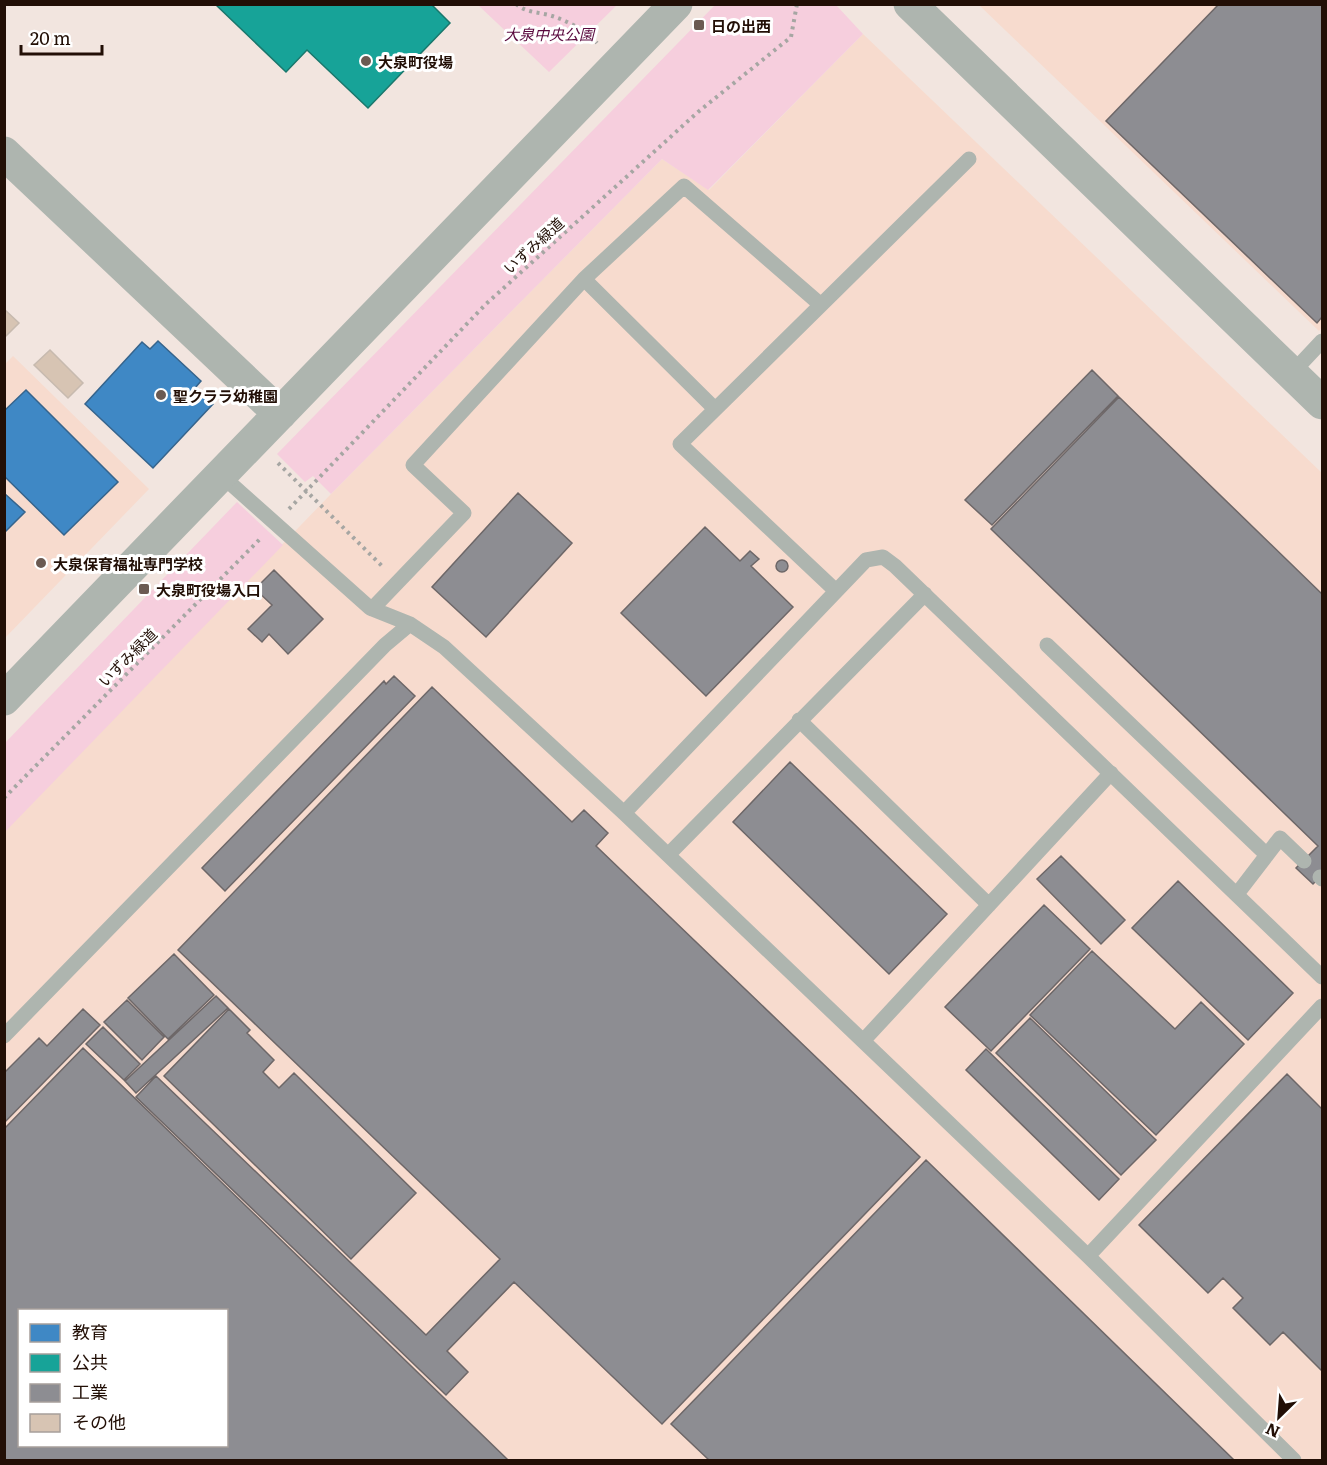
<svg xmlns="http://www.w3.org/2000/svg" width="1327" height="1465" viewBox="0 0 1327 1465" font-family="Literata,'Noto Sans JP',serif">
	<rect width="100%" height="100%" fill="#f2e5df"/>
	<path fill="#f7dbce" fill-rule="evenodd" d="M979,5H1322V327L1319,331Z
		M863,34L1322,473V1460H5L4,832L331,494L662,159L709,190ZM20,1310H226V1446H20Z
		M13,356L149,489L5,638L4,365Z"/>
	<path fill="#f6cedd" d="M716,4L836,5L863,34L708,190L662,159L331,494L313,476L305,482L277,454Z
		M478,5H617L549,72Z
		M237,502L283,545L5,832V743Z"/>
	<path fill="#3f88c5" stroke="#36648c" stroke-width="1.5" d="M158,341L201,381L195,388L213,404L153,468L85,404L142,342L150,349Z
		M26,390L118,482L64,535L4,476V411Z
		M4,493L25,512L4,533Z"/>
	<path fill="#17a398" stroke="#1a776c" stroke-width="1.5" d="M215,4H431L450,23L368,108L307,50L286,72Z"/>
	<path fill="#8d8d92" stroke="#6d6768" stroke-width="1.5" fill-rule="evenodd" d="M1219,4H1322V317L1317,323L1106,121Z
		M1092,370L1118,396L992,525L965,500Z
		M1119,397L1322,594V875L1313,884L1296,868L1318,846L991,529Z
		M518,493L572,543L486,637L432,587Z
		M705,527L740,561L750,551L759,559L751,566L793,607L706,696L621,613Z
		M776 566a6 6 0 1 1 12 0a6 6 0 1 1-12 0Z
		M274,570L323,619L288,654L269,634L262,642L248,629L272,605L255,589Z
		M394,676L415,696L225,891L202,868L384,681L386,684Z
		M432,687L572,822L584,810L608,833L596,846L920,1157L662,1424L514,1282L447,1351L468,1372L446,1395L136,1097L156,1076L426,1335L500,1259L178,950Z
		M790,762L947,914L889,974L733,822Z
		M1061,856L1125,920L1101,944L1037,879Z
		M1178,881L1293,993L1248,1040L1132,928Z
		M1044,905L1090,949L991,1051L945,1007Z
		M1092,951L1175,1029L1201,1002L1244,1044L1156,1135L1030,1015Z
		M174,954L214,995L168,1039L128,998Z
		M216,996L228,1008L136,1093L125,1081Z
		M127,1000L164,1037L142,1060L104,1022Z
		M83,1009L100,1025L4,1123V1073L39,1038L47,1046Z
		M229,1009L250,1030L247,1033L274,1060L263,1072L279,1088L294,1073L416,1193L351,1259L164,1076Z
		M1030,1018L1156,1140L1121,1175L996,1053Z
		M103,1027L140,1064L124,1080L86,1044Z
		M83,1048L508,1460H4V1129ZM20,1310H226V1446H20Z
		M986,1049L1119,1179L1099,1200L966,1070Z
		M1287,1074L1322,1109V1371L1283,1332L1270,1345L1233,1308L1243,1298L1223,1278L1208,1293L1139,1225Z
		M926,1160L1234,1460H709L671,1424Z"/>
	<path fill="#d7c4b3" stroke="#c7baaf" stroke-width="1.5" d="M4,309L19,323L4,338Z
		M50,350L83,383L68,398L34,365Z"/>
	<g fill="none" stroke-linecap="round" stroke-linejoin="round">
		<path stroke="#a6a6a3" stroke-width="4" stroke-dasharray="3 4.5" stroke-linecap="butt" d="M516,4C526,13 540,12 552,16C568,21 586,31 597,43
			M278,463L383,567
			M289,509L486,304L698,112L791,37L797,4
			M4,798L261,538"/>
		<path stroke="#aeb5af" stroke-width="15" d="M584,279L715,409
			M1292,373L1322,341
			M221,475L370,608L410,624L444,647L624,813L863,1041L1088,1256L1294,1460
			M836,591L680,444L969,159
			M372,609L464,513L413,465L584,279L684,186L821,305
			M1047,645L1267,855
			M799,720L989,905
			M624,813L866,560L883,557L895,566L1322,977
			M668,855L925,594
			M1320,877L1322,879
			M1237,894L1280,838L1304,861
			M4,1036L385,645L410,624
			M863,1041L1111,773
			M1088,1256L1322,1006"/>
		<path stroke="#aeb5af" stroke-width="33" d="M910,4L1322,403
			M4,153L280,414
			M4,699L676,4"/>
	</g>
	<g fill="#6b5a52" stroke="#fff" stroke-width="2">
		<rect x="693" y="19" width="12" height="12" rx="3"/>
		<circle cx="366" cy="61" r="6"/>
		<circle cx="161" cy="395" r="6"/>
		<circle cx="41" cy="563" r="6"/>
		<rect x="138" y="583" width="12" height="12" rx="3"/>
	</g>
	<g text-anchor="middle" dominant-baseline="central" stroke-width="6" stroke-linejoin="round" paint-order="stroke">
		<g font-size="15" font-weight="bold" fill="#220f06" stroke="#fff" text-anchor="start">
			<text x="711" y="25">日の出西</text>
			<text x="378" y="61">大泉町役場</text>
			<text x="173" y="395">聖クララ幼稚園</text>
			<text x="53" y="563">大泉保育福祉専門学校</text>
			<text x="156" y="589">大泉町役場入口</text>
		</g>
		<g font-size="15" font-style="italic" fill="#58083d" stroke="#fff">
			<text x="549" y="33">大泉中央公園</text>
		</g>
		<g font-size="15" fill="#220f06" stroke="#fff">
			<text transform="translate(533 245) rotate(-42)">いずみ緑道</text>
			<text transform="translate(127 657) rotate(-45)">いずみ緑道</text>
		</g>
	</g>
	<rect width="1327" height="1465" fill="none" stroke="#220f06" stroke-width="12"/>
	<rect x="18" y="1309" width="210" height="138" fill="#ffffff" stroke="#a79f9b" stroke-width="1.5"/>
	<rect x="30" y="1324" width="30" height="18" fill="#3f88c5" stroke="#a79f9b" stroke-width="1.5"/>
	<text x="72" y="1339" font-size="18" fill="#220f06">教育</text>
	<rect x="30" y="1354" width="30" height="18" fill="#17a398" stroke="#a79f9b" stroke-width="1.5"/>
	<text x="72" y="1369" font-size="18" fill="#220f06">公共</text>
	<rect x="30" y="1384" width="30" height="18" fill="#8d8d92" stroke="#a79f9b" stroke-width="1.5"/>
	<text x="72" y="1399" font-size="18" fill="#220f06">工業</text>
	<rect x="30" y="1414" width="30" height="18" fill="#d7c4b3" stroke="#a79f9b" stroke-width="1.5"/>
	<text x="72" y="1429" font-size="18" fill="#220f06">その他</text>
	<g transform="translate(1279 1417) rotate(205)" stroke="#ffffff" stroke-width="4.5" paint-order="stroke">
	<path d="M0-4.5L10 22L0 15L-10 22Z" fill="#220f06"/>
	<text y="-9" font-size="16" font-weight="bold" text-anchor="middle" fill="#220f06">N</text>
	</g>
	<path d="M21 45v9h81v-9" fill="none" stroke="#220f06" stroke-width="3"/>
	<text x="30" y="45" font-size="18" fill="#220f06" stroke="#ffffff" stroke-width="4.5" paint-order="stroke">20 m</text>
</svg>
